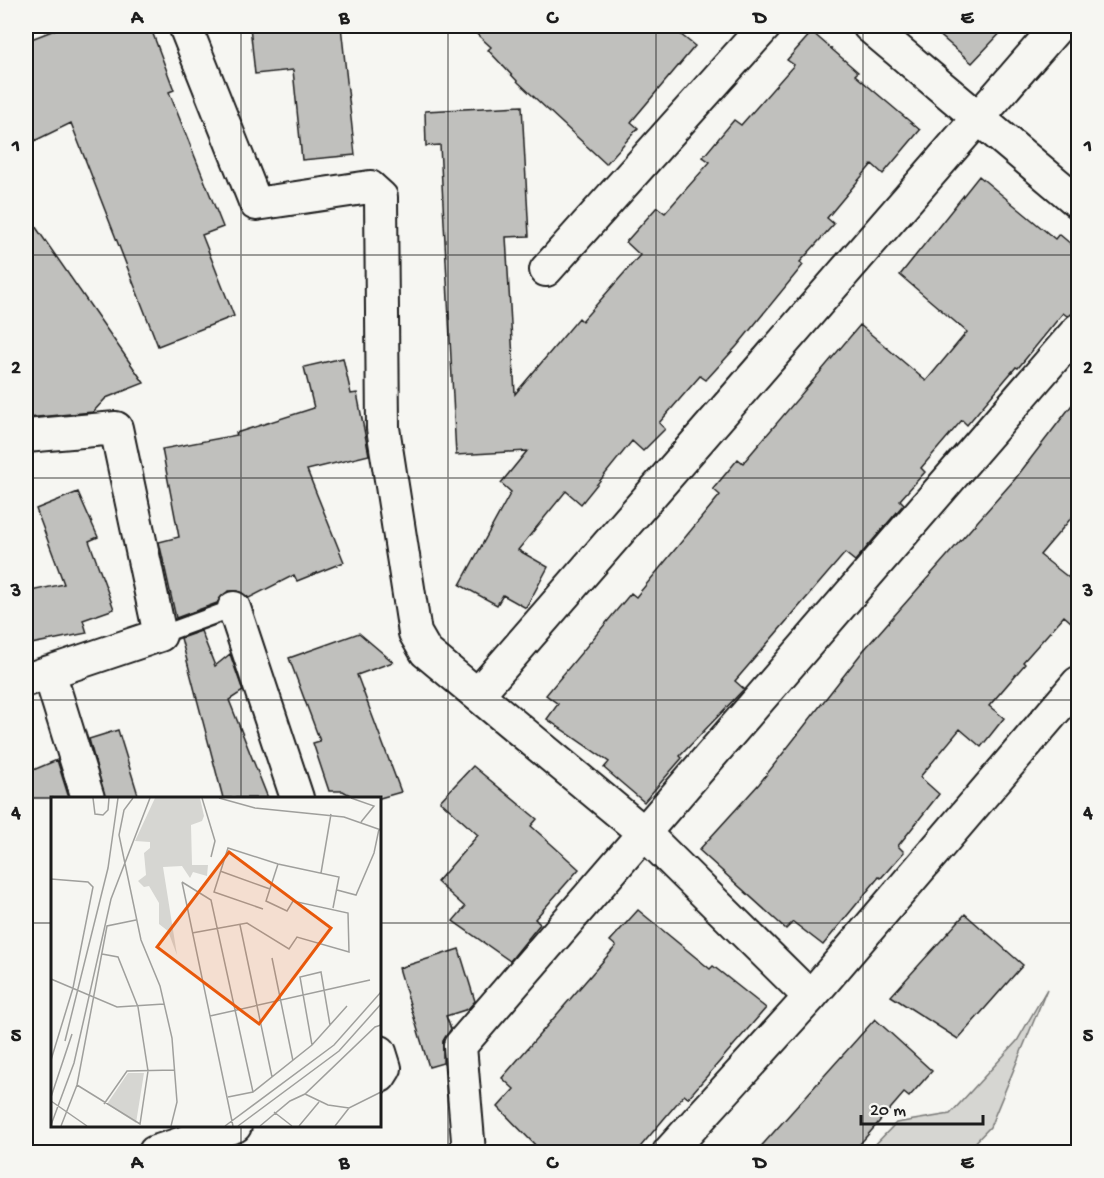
<svg xmlns="http://www.w3.org/2000/svg" width="1104" height="1178" viewBox="0 0 1104 1178" font-family="'Gochi Hand',sans-serif">
	<rect width="100%" height="100%" fill="#f6f6f2"/>
	<filter id="ink" filterUnits="userSpaceOnUse"><feTurbulence type="fractalNoise" baseFrequency=".0167" numOctaves="2"/><feDisplacementMap in="SourceGraphic" scale="12" xChannelSelector="R" yChannelSelector="G"/><feConvolveMatrix kernelMatrix="1 2 1 2 8 2 1 2 1" color-interpolation-filters="sRGB"/></filter>
	<g filter="url(#ink)">
		<path fill="#d6d6d2" stroke="#797977" stroke-width="1.5" d="M1047,989L990,1127L966,1152H868L896,1123L950,1114L1017,1041Z"/>
		<path fill="#c0c0bd" stroke="#1c1c1c" stroke-width="1.5" d="M65,26H150L174,90L169,92L223,227L202,235L234,316L158,346L71,123L26,145V41Z
			M250,26H341L355,155L302,160L293,70L255,74Z
			M468,26H670L695,46L631,122L638,128L606,164L519,83L488,50L491,47Z
			M929,26H1007L972,63Z
			M812,32L858,72L855,75L920,130L883,174L872,164L827,218L834,224L800,262L803,265L737,346L706,380L700,376L659,423L665,429L643,451L632,441L581,504L566,491L518,550L548,567L526,608L503,595L497,605L460,585L511,492L501,483L527,451L456,455L440,145L426,146L425,111L522,106L529,236L506,237L515,394L579,318L582,321L640,255L626,242L657,207L665,213L710,162L703,157L734,120L741,125L794,65L787,60Z
			M979,176L1055,239L1059,234L1078,250V312L1067,316L1063,313L1018,368L1016,367L967,425L962,420L921,468L925,472L900,500L904,504L855,561L845,553L735,681L744,689L680,756L682,758L644,802L604,768L609,762L547,719L558,704L546,695L631,593L636,597L720,495L713,489L738,459L743,463L860,325L926,381L967,332L900,275Z
			M26,213L144,383L106,398L93,412L26,418Z
			M343,358L351,394L357,393L369,455L307,470L344,562L297,581L294,575L249,598L238,591H228L217,603L176,618L159,542L179,537L162,449L237,435L236,433L314,408L304,367Z
			M1078,397V510L1040,555L1078,585V628L1064,616L1023,662L1025,664L989,706L1004,718L981,747L960,729L920,777L939,794L898,846L904,852L881,878L879,877L823,945L793,922L786,929L699,850L759,784L863,651L1015,479Z
			M78,492L98,537L89,541L114,609L83,620L87,633L26,645V592L64,584L36,509Z
			M201,631L215,666L230,654L243,691L229,700L268,798H223L181,638Z
			M359,633L393,662L357,675L401,792L380,798H355L343,791H329L313,743L320,741L289,658Z
			M118,730L139,798H105L89,739Z
			M57,760L69,798H26V773Z
			M473,766L537,819L531,826L579,869L535,919L540,924L510,961L453,921L465,907L437,882L478,835L440,801Z
			M638,910L710,969L713,966L766,1008L688,1098L684,1095L636,1152H542L498,1107L514,1089L502,1078L616,946L610,941Z
			M965,914L1023,965L958,1039L891,996Z
			M459,949L475,1001L468,1009L446,1016L451,1029L443,1041V1063L429,1067L399,968Z
			M875,1019L932,1071L909,1097L904,1093L853,1152H756Z"/>
		<g fill="none" stroke-linecap="round" stroke-linejoin="round">
			<g stroke="#1c1c1c" stroke-width="21">
				<path id="lane" d="M160,635L234,608"/>
			</g>
			<g stroke="#1c1c1c" stroke-width="36">
				<path id="street" d="M185,26L256,204L370,187L381,197L383,428L415,633L426,652L644,833L810,997
					M869,26L1078,202
					M546,270L765,26
					M26,436L116,428L160,635L26,680
					M234,608L297,798
					M49,672L88,798
					M478,694L1058,26
					M380,1052L385,1068L380,1076
					M155,1152L235,1126
					M469,1152L460,1046L1078,330
					M669,1152L810,997L1078,683"/>
			</g>
			<use href="#lane" stroke="#f6f6f2" stroke-width="16"/>
			<use href="#street" stroke="#f6f6f2" stroke-width="32"/>
		</g>
	</g>
	<path fill="none" stroke="#1c1c1c" stroke-width="1.5" stroke-opacity="0.55" d="M241,26V798M448,26V1152M656,26V1152M863,26V1152M26,255H1078M26,478H1078M26,700H1078M26,923H52M380,923H1078M241,1126V1152"/>
	<g transform="translate(51 797)">
		<rect width="330" height="330" fill="#f6f6f2"/>
		<path d="M104,1H149L153,19L151,24L140,28L141,68H157L156,79L142,75L139,81L131,69L112,70L126,158L117,134L108,127V106L98,89L93,90L87,84L95,78L93,56L99,51V45L84,44ZM77,276H93L85,326L56,307Z" fill="#d6d6d2"/>
		<path fill="none" stroke="#9f9f9c" stroke-width="1.5" d="M42,1L44,17L52,18L57,13L58,1M82,1L73,13L68,38L90,143L109,189L121,241L126,305L120,329M151,1L164,44L160,60M168,1L204,11L293,20L330,33M300,1L323,9L310,25M169,74L219,92M270,76L280,17M0,82L37,85L42,90L22,191L0,263M131,85L182,329M131,85L160,103L202,295M286,93L305,98L323,56L328,32M212,112L163,95L177,51L227,67L288,80L282,111M189,128L221,280M141,136L196,126L238,152L246,140L298,155L297,116L242,104L236,114L215,104L227,67M221,161L242,264M0,182L66,210L113,207M159,219L319,183M279,228L296,209M14,244L57,71L67,1M26,288L89,327L97,274L87,210L67,160L51,157M254,297L277,308L298,311L330,295M0,300L21,237M177,300L202,295L261,248L279,228L270,175L249,180L261,248M0,304L36,329M53,307L76,274L124,273M223,315L241,329M0,328L23,266L60,102L99,1M10,329L26,288L56,129L85,123M174,329L283,248L330,195M187,329L288,254L330,207M209,329L239,304L254,297L324,230L330,228M248,329L268,305M284,329L298,311"/>
		<path fill="#e8590c" fill-opacity="0.15" stroke="#e8590c" stroke-width="3" d="M178,55L280,131L208,227L106,150Z"/>
		<rect width="330" height="330" fill="none" stroke="#1c1c1c" stroke-width="3"/>
	</g>
	<rect width="1104" height="1178" fill="none" stroke="#f6f6f2" stroke-width="66"/>
	<path d="M861 1115v9h122v-9" fill="none" stroke="#1c1c1c" stroke-width="3"/>
	<text x="870" y="1115" font-size="18" fill="#1c1c1c" stroke="#f6f6f2" stroke-width="4.5" paint-order="stroke">20 m</text>
	<rect x="33" y="33" width="1038" height="1112" fill="none" stroke="#1c1c1c" stroke-width="2"/>
	<g font-size="20" text-anchor="middle" font-weight="bold" fill="#1c1c1c">
		<text x="137" y="23">A</text>
		<text x="344" y="23">B</text>
		<text x="552" y="23">C</text>
		<text x="760" y="23">D</text>
		<text x="967" y="23">E</text>
		<text x="16" y="151">1</text>
		<text x="1088" y="151">1</text>
		<text x="16" y="373">2</text>
		<text x="1088" y="373">2</text>
		<text x="16" y="596">3</text>
		<text x="1088" y="596">3</text>
		<text x="16" y="818">4</text>
		<text x="1088" y="818">4</text>
		<text x="16" y="1041">5</text>
		<text x="1088" y="1041">5</text>
		<text x="137" y="1168">A</text>
		<text x="344" y="1168">B</text>
		<text x="552" y="1168">C</text>
		<text x="760" y="1168">D</text>
		<text x="967" y="1168">E</text>
	</g>
</svg>
